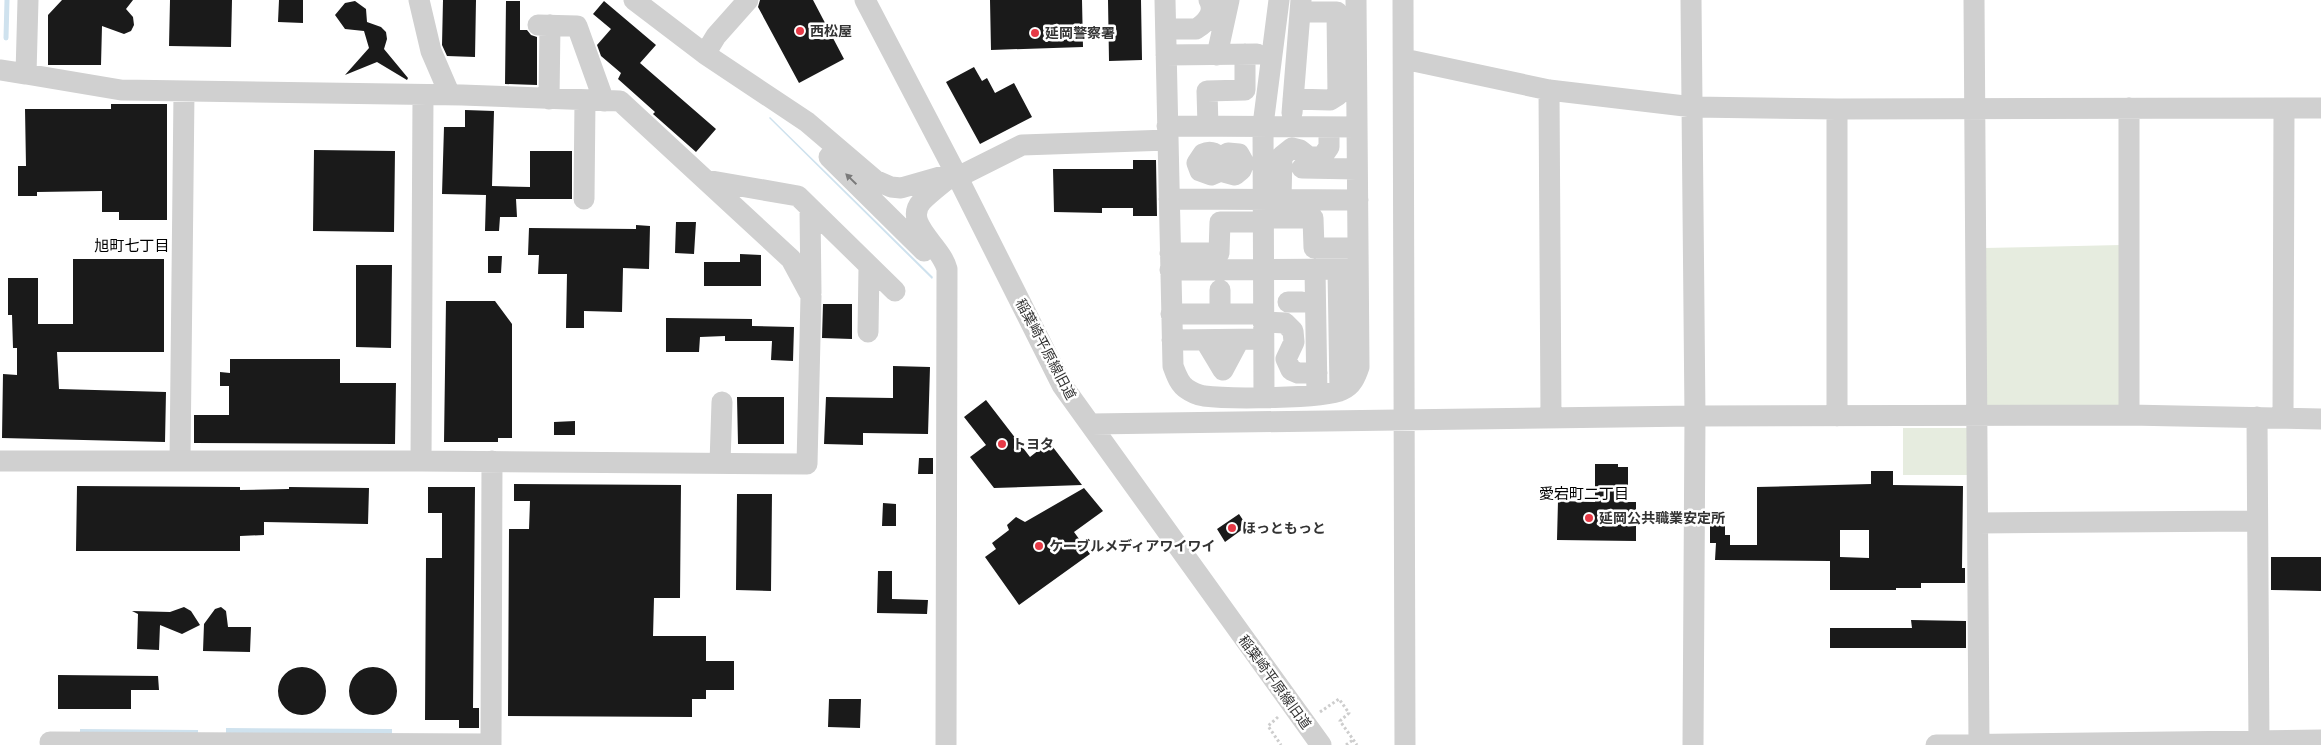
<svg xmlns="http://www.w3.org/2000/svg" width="2321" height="745" viewBox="0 0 2321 745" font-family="'Asap Condensed','Noto Sans JP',sans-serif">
	<rect width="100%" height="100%" fill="#fff"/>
	<path fill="#e6ecdf" d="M2121,245L2122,403L2117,408L1990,409L1985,403L1984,248Z
		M1903,428H1967V475H1903Z"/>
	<path fill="#cfe2ee" d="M770,117L933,277L932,279L769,118Z
		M226,728L392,729V734L226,733Z
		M80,729L198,730V735L80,734Z"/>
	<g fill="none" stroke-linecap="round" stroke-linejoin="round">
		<path stroke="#cfe2ee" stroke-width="5" d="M6,38L7,0"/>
	</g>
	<path fill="#1a1a1a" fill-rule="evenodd" d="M62,0H133L126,9L133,17L134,25L131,31L124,34L102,26L101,65H48V15Z
		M170,0H232L231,47L169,46Z
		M279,0H303V23L278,22Z
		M443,0H476L475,57L447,56L442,45Z
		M760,0H813L844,59L799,83L758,7Z
		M990,0H1082L1083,47L991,50Z
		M1108,0H1141L1142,60L1109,61Z
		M355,1L366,9L367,22L381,27L386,32L387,39L384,49L408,78L407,80L377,62L345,75L369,48L364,31L345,29L335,15L345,3Z
		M506,1H520V30H527L531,35L537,37V85L505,84Z
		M604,1L656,45L640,63L716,129L696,152L653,114L655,112L618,79L621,73L601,56L597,45L611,29L593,14Z
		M974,67L982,81L987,78L995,93L1014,83L1032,117L980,144L946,82Z
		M111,104H167V220H119V212H102V191L37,192V196H18V166H26L25,109H111Z
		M465,110L494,111L492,186L530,187V151H572V199H516L517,217H500L499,231H485L486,195L442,194L444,127H465Z
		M314,150L395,151L394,232L313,231Z
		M1133,160H1156L1157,216H1133V208H1102V213L1054,212L1053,169H1133Z
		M676,222H696L694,254L675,253Z
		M636,225L650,226L649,269L623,268L622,312L584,311V328H566L567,274H538L539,255H528L529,228L636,229Z
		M740,254L761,255V286H704V262H740Z
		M488,256H502L501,273H488Z
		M73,259H164V352H57L59,389L166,392L165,442L2,438L3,374L17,375V348H13L12,315H8V278H38V324H73Z
		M356,265H392L391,348L356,347Z
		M446,301H495L512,324V438H498V442H444Z
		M823,304H852V339L822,338Z
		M666,318L752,319V326L794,327L793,361L771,360L772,341H725V336L700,337L699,352H666Z
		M230,359H340V383H396L395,444L194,443V415H229V386H220V372L230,373Z
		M893,366L930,367L928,434L863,433V445L824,444L826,397L893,398Z
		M737,397H784V444H738Z
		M986,400L1030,457L1049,442L1082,485L994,488L970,457L986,445L964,417Z
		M575,421V435H554V422Z
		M919,458H933V474H918Z
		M1595,464H1618V467H1628V502H1636V541L1557,540L1558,501L1595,502Z
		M1871,471H1893V485L1963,486L1962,568H1965V583H1921V588H1896V590H1830V561L1715,560L1716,543H1710V517L1725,518V535H1730V545H1757V487L1871,484ZM1840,530H1869V558L1840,557Z
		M514,484L681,485L680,598H654L653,636H706V661H734V690H706V699H692V717L508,716L509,529H529L530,501H514Z
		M77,486L240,487V490L289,489V487L369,488L368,524L264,522V535L240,536V551H76Z
		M428,487H475L473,708H479V728H459V720H425L426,558H442V513H428Z
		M1084,488L1103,511L1074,532L1090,554L1019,605L985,557L996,549L992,543L1009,530L1007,525L1016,517L1025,522Z
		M737,494H772L771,591L736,590Z
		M883,503L896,504V526H882Z
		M1239,514L1247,526L1225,542L1217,529Z
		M2271,557H2321V591L2271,590Z
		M878,571H892V599L928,600L927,614L877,613Z
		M184,607L191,611L200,625L182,634L160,625L159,650L137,649L138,614L132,611L170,612Z
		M221,607L226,611L228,627H251L250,652L203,651L204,624L215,609Z
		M1911,620L1966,621V648H1830V628H1912Z
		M278 691a24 24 0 1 1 48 0a24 24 0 1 1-48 0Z
		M349 691a24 24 0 1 1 48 0a24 24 0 1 1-48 0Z
		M58,675L158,676L159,690H131V709H58Z
		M829,699H861L860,728L828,727Z"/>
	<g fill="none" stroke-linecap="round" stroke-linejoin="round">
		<path stroke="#cdcdcd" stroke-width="3" stroke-dasharray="2.5 2.5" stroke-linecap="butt" d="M1320,712L1339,699L1349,713L1340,721L1357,745
			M1278,717L1268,726L1281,745
			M1346,745L1353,740"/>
		<path stroke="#d0d0d0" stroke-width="21" d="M28,0L26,74L121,90L462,95L620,101L791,259L811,296L807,464L421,461L423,96
			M419,0L431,51L450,95
			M634,0L705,54L807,122L875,180L891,187L901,188L950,174
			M865,0L955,172L1062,385L1321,745
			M1165,0L1173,366C1176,374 1179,384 1187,389C1191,392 1199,395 1204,396C1227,399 1323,399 1342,390C1352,386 1356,376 1359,367L1356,0
			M1403,0L1405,745
			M1691,0L1695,416L1693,745
			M1974,0L1979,744
			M538,25L577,26L604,101
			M1166,29H1196C1206,23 1216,12 1209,0
			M705,54L716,36L748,0
			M1166,55L1257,54
			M1217,55L1229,0
			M1404,59L1549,90L1693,107L1837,109L2321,108
			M0,70L26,74
			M1549,90L1551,417
			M549,99L550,25
			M1293,99L1330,100L1338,95L1337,12H1300
			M1292,113L1301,0
			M1167,126L1357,127
			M1208,126L1207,91L1245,90V54
			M829,157L924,251
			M1221,164L1224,172L1235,175L1241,170L1244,163L1239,154L1228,153L1222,157L1218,172L1211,175L1200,171L1197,163L1203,154C1211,150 1217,153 1221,161
			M1302,168L1357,169
			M958,177L1022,145L1168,140
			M706,180L798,196L895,291
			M584,199L585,100
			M1169,199L1358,200
			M1281,199L1282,156L1292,148L1300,150L1309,157H1322L1329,147V127
			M810,209L811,293
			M1263,218H1313L1314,248H1357
			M1170,253H1219L1220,222H1263
			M1315,269L1317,395
			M1170,270L1357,269
			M1338,270L1340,391
			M1220,290V314
			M1288,302H1302
			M1171,314H1263
			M1263,322L1285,323L1293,331L1294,342L1286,359L1291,370L1298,373H1317
			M868,332L869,267
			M1172,340L1263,339
			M1205,340L1223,370L1239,340
			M1264,396L1263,125L1279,0
			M2129,415V108
			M1837,416V109
			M2257,417L2259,745
			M2283,417L2284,109
			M1091,424L1695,416L2129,415L2321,419
			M0,461H421
			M180,461L184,92
			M720,463L722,402
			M1978,523L2257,521
			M50,742L491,744
			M491,745L492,461
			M946,745L947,269C941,245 902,223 922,201C932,191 945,182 955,172
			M1936,745L2321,740"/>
	</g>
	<defs><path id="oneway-solid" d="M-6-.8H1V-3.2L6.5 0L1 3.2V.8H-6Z" transform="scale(1.25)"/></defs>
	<use fill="#7a7a7a" href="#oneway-solid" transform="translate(851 179) rotate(-136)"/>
	<g fill="#e63946" stroke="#fff" stroke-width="2">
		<circle cx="800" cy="31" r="5"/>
		<circle cx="1035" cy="33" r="5"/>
		<circle cx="1002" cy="444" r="5"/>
		<circle cx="1589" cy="518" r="5"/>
		<circle cx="1232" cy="528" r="5"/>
		<circle cx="1039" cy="546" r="5"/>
	</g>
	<g text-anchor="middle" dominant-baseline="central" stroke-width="5" stroke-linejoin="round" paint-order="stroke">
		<g font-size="14" font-weight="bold" fill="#333" stroke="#fff" text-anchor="start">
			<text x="810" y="31">西松屋</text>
			<text x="1045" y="33">延岡警察署</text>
			<text x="1012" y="444">トヨタ</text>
			<text x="1599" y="518">延岡公共職業安定所</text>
			<text x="1242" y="528">ほっともっと</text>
			<text x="1049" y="546">ケーブルメディアワイワイ</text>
		</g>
		<g font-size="14" fill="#333" stroke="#fff">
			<text transform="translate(1046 349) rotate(62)">稲葉崎平原線旧道</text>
			<text transform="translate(1275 682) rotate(54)">稲葉崎平原線旧道</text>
		</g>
		<g font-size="15" fill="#000" stroke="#fff">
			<text x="132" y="245">旭町七丁目</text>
			<text x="1584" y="493">愛宕町二丁目</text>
		</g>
	</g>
</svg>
